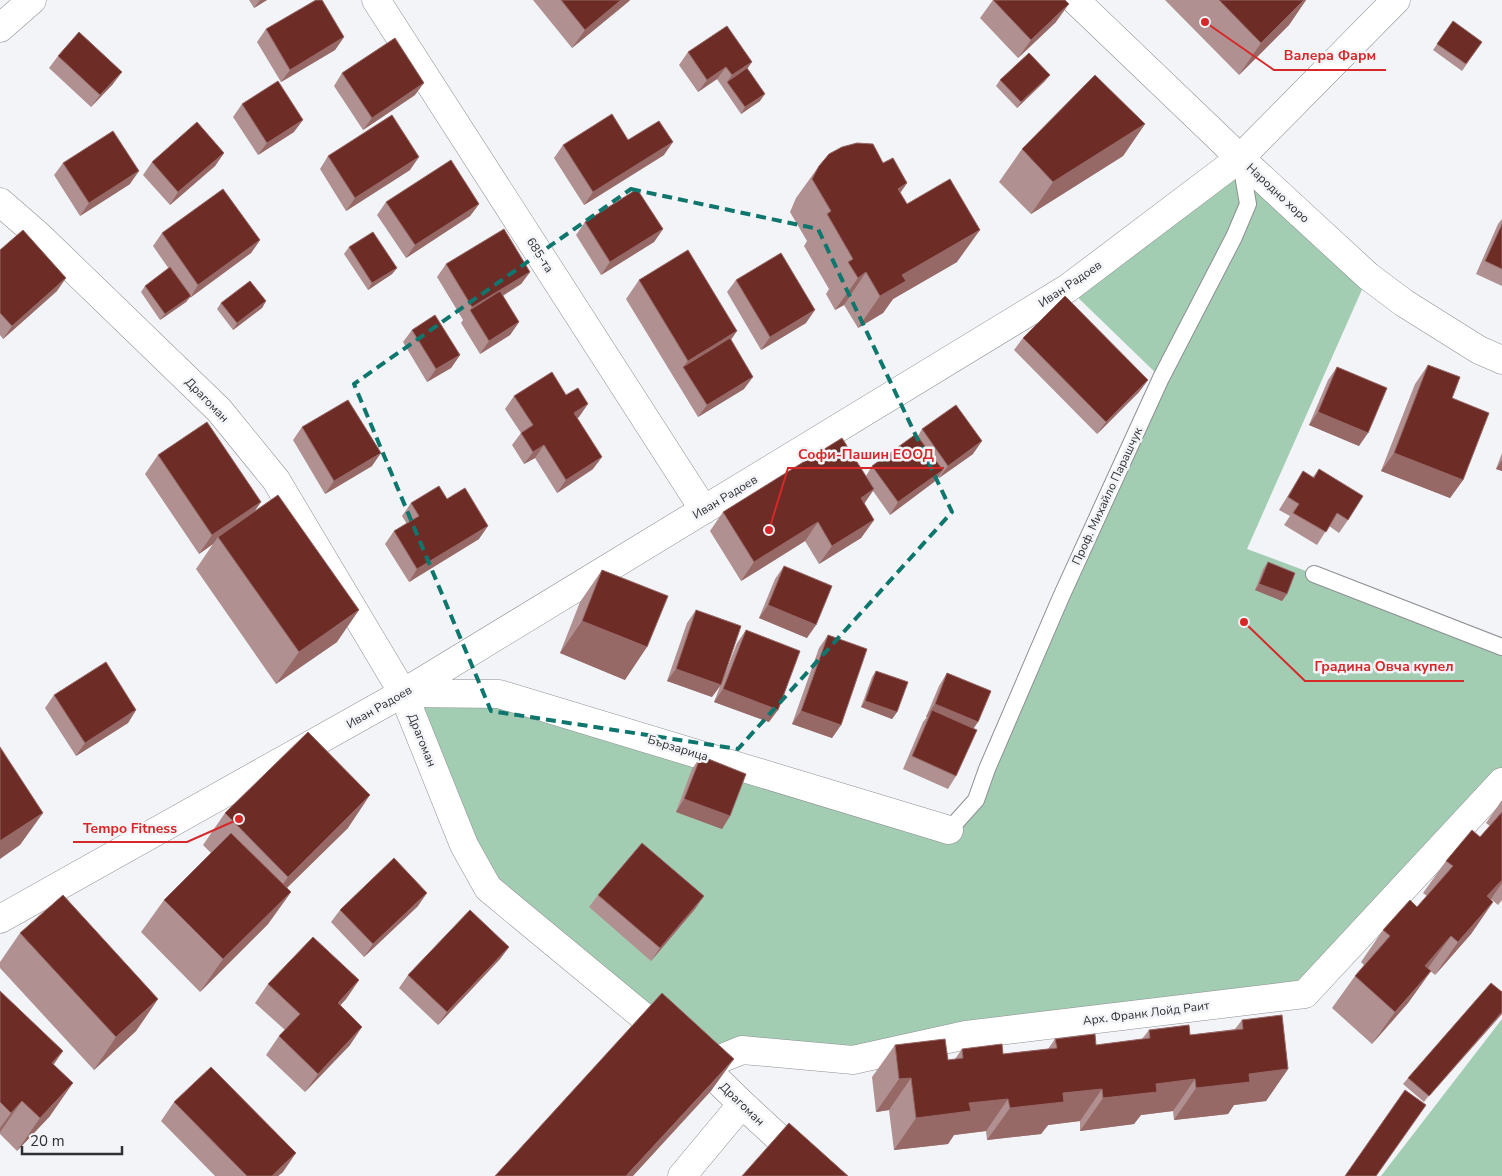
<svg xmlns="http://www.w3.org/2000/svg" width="1502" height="1176" viewBox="0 0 1502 1176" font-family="'Nunito Sans',sans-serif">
	<rect width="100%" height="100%" fill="#f2f4f8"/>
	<path fill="#a2cdb2" d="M1240,158L1368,276L1247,549L1314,574L1502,647V782L1305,994L853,1060L742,1050L703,1066L488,888L403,693L499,694L949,830L976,800L1161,378L1068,288Z
		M1502,1019V1176H1381Z"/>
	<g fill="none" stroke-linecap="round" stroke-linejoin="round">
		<g stroke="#8d8f92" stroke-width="18">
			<path id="lane" d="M1314,574L1502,647
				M949,830L976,800L987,769L1061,597L1161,378L1234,237L1248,204L1240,158"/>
		</g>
		<g stroke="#8d8f92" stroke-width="29">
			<path id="street" d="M376,0L704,510
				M1075,0L1240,158L1368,276L1404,303L1479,350L1502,360
				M0,28L32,0
				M0,202L38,235L219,410L276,480L403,693L464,845L488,888L703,1066L742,1104L820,1176
				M403,693L499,694L949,830
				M0,919L403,693L1068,288L1240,158L1396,0
				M703,1066L742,1050L853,1060L966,1035L1305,994L1502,782
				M682,1176L742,1104"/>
		</g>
		<use href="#lane" stroke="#fff" stroke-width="16"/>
		<use href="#street" stroke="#fff" stroke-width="28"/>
	</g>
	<path fill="#b09090" d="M249,0H267L254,8Z
		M533,0H630L628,2L572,48Z
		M993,0L1056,22L1018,58L980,18Z
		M1165,0H1306L1289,25L1239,75Z
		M1453,21L1482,42L1462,71L1433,50Z
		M266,29L344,37L335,50L281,82L257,42Z
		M688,52L747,68L760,101L741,114L717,79L698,92L679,65Z
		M58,56L113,84L91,107L49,68Z
		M342,73L415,95L363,130L334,86Z
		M1000,80L1045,81L1017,108L996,86Z
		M242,104L294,132L258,155L233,117Z
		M1145,124L1123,156L1031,214L999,182L1022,149Z
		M628,140L664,155L584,205L554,158L563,145Z
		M224,153L215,166L170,205L143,175L152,162Z
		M328,156L410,170L346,211L320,169Z
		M63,163L130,184L80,216L54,175Z
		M883,163L907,183L900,193L907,204L957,262L893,299L883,313L858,328L844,305L835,310L826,294L829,289L804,246L807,241L790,212L796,198L819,166Z
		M386,202L479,204L470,216L406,258L377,215Z
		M1502,219V286L1476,274L1498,224Z
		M585,222L663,229L654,242L601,275L576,235Z
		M162,233L260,240L251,253L189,297L186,302L160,320L141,292L145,286L169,269L153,246Z
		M349,247L397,268L392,274L368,290L344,254Z
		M0,250L57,291L3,339L0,335Z
		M446,264L530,272L521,284L503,296L519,322L510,335L480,354L461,323L463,320L437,277Z
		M639,280L731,340L744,389L698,417L626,299Z
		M736,280L806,323L761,350L727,292Z
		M266,301L262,308L233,330L217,309L221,303Z
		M412,330L460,355L451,368L427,382L403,342Z
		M1023,338L1148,380L1139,392L1097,434L1014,350Z
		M1428,365L1452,398L1463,480L1450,498L1381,471L1415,384Z
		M1337,367L1359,446L1309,425L1328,380Z
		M514,396L579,417L577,418L593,469L557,493L535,458L524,464L512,445L521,433L505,409Z
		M302,427L372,466L325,494L293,440Z
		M922,429L973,454L939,478L938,477L934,482L890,515L873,491L864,504L874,520L861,538L819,564L805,541L741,581L710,531L723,512L866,476L872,466L918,436Z
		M1502,453V471L1496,469Z
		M158,455L254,512L337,642L276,684L196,569L213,544L199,554L145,474Z
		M1319,469L1348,520L1339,533L1329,526L1317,545L1284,525L1290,516L1279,510L1303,471L1313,477Z
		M447,499L479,539L409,582L385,544L394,531L407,524L402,516L411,503Z
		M1268,562L1287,594L1282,601L1255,590L1263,569Z
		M784,566L807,638L759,618L775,579Z
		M602,570L625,680L560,653L580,602Z
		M696,610L712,697L667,681L687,623Z
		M746,630L769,722L714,702L737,643Z
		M828,635L841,725L832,738L792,724L819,648Z
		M876,671L897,712L892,719L861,707L872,677Z
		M947,673L974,729L956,776L948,789L903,769L923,722L927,717H926L939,686Z
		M54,695L136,710L128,723L76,756L45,708Z
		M701,756L730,816L722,829L676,812L692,769Z
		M1502,800V900L1498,905L1491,899L1493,902L1471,934L1435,975L1428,969L1431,971L1408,1003L1372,1044L1332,1008L1355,976L1364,965L1361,962L1383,930L1417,907L1427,896L1423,893L1446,861L1480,837L1490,826L1486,823Z
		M225,813L348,828L287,888L291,892L268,924L200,992L141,932L164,900L211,853L203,845Z
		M598,895L695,909L651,961L589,907Z
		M418,906L364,957L331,922L340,910Z
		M20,933L158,999L136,1031L94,1070L0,968V962Z
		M509,947L500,959L438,1025L399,988L408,975Z
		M359,980L346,999L340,1005L350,1045L305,1092L266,1055L279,1036L285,1030L255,1003L268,984Z
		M0,991L54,1065L50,1116L17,1151L0,1134Z
		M1502,992L1424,1102L1403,1084L1408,1078Z
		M1242,1020L1288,1069L1266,1101L1234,1105L1228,1114L1174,1120L1173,1111L1141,1115L1134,1124L1080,1131V1121L1048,1125L1041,1134L987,1140L986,1131L954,1135L948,1144L894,1150L889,1110L876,1112L872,1077L895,1045L948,1060L955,1059L962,1049L1003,1054L1048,1049L1055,1039L1096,1045L1142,1039L1149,1030L1190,1035L1235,1029Z
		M174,1102L283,1172L278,1176H215L161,1121Z"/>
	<path fill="#966866" d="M260,0H267L254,8Z
		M621,0H630L628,2L572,48L585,30Z
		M1304,0H1306L1289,25L1239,75L1261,43Z
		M1069,4L1056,22L1018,58L1031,40Z
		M344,37L335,50L281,82L290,70Z
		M752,62L743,75L727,82L732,75Z
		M726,67L717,79L698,92L707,80Z
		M122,72L113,84L91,107L100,95Z
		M1050,75L1045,81L1017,108L1021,102Z
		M424,83L415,95L363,130L372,118Z
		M765,94L760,101L741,114L745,107Z
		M303,120L294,132L258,155L267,143Z
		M1145,124L1123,156L1031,214L1053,182Z
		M673,142L664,155L584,205L593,192Z
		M224,153L215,166L170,205L178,192Z
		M419,157L410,170L346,211L355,198Z
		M139,171L130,184L80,216L89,203Z
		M907,183L885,215L898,189Z
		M479,204L470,216L406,258L415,245Z
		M663,229L654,242L601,275L610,262Z
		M980,230L957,262L893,299L883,313L858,328L880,296L902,275Z
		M260,240L251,253L190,298L198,285Z
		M397,268L392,274L368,290L372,283Z
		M530,272L521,284L472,314L470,310L472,307Z
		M866,272L844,305L835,310L858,278Z
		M66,278L57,291L3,339L12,326Z
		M191,296L186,302L160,320L165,314Z
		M266,301L262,308L233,330L237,323Z
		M815,310L806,323L761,350L770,337Z
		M519,322L510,335L480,354L489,341Z
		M737,331L724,350L683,367L688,361Z
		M460,355L451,368L427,382L436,369Z
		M753,377L744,389L698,417L707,405Z
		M1148,380L1139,392L1097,434L1106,422Z
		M588,404L579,417L565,426L574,413Z
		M1318,412L1368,433L1359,446L1309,425Z
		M982,441L973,454L939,478L948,466Z
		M544,445L535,458L524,464L533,452Z
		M381,453L372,466L325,494L334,481Z
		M1394,453L1463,480L1450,498L1381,471Z
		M602,457L593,469L557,493L566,480Z
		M1502,460V471L1496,469Z
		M943,470L934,482L890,515L898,502Z
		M874,489L861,508V498Z
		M261,502L248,521L218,537L213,544L199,554L212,535Z
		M874,520L861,538L819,564L832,546Z
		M818,522L805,541L741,581L754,562Z
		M488,526L479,539L409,582L417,569Z
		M1259,584L1287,594L1282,601L1255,590Z
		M768,605L816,625L807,638L759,618Z
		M359,610L337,642L276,684L299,652Z
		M582,621L647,647L625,680L560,653Z
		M676,669L721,685L712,697L667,681Z
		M723,689L778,710L769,722L714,702Z
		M865,701L897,712L892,719L861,707Z
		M935,704L978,722L969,735L932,710L927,717H926Z
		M136,710L128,723L76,756L85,743Z
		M801,711L841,725L832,738L792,724Z
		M370,795L348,828L265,909L288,877Z
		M684,799L730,816L722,829L676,812Z
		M43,813L20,845L0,859V841Z
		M1502,880V883L1491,899L1465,928L1487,896Z
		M291,892L268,924L200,992L223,959Z
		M427,893L418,906L364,957L373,944Z
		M704,896L695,909L651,961L660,948Z
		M1493,902L1471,934L1435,975L1458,942Z
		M1451,936L1428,968L1402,998L1425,966Z
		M509,947L500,959L438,1025L447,1012Z
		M1431,971L1408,1003L1372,1044L1395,1012Z
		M359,980L346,999L325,1022L338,1003Z
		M158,999L136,1031L94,1070L116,1037Z
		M1502,1012V1014L1424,1102L1429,1096Z
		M362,1027L350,1045L305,1092L318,1074Z
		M63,1051L41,1083L52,1063Z
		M734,1059L711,1091L633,1176H626Z
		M1288,1069L1266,1101L1234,1105L1228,1114L1174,1120L1196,1088L1249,1074Z
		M911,1078L889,1110L876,1112L899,1079Z
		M1195,1079L1173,1111L1141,1115L1134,1124L1080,1131L1103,1098L1156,1084Z
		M73,1083L50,1116L17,1151L40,1118Z
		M1102,1089L1080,1121L1048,1125L1041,1134L987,1140L1010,1108L1063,1093Z
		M1008,1099L986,1131L954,1135L948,1144L894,1150L916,1118L969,1103Z
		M22,1101L0,1132V1128L11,1113Z
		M296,1153L283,1172L278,1176H272Z"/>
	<path fill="#6e2c27" stroke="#966866" d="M316,0H322L344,37L290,70L266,29Z
		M561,0H621L585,30Z
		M993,0H1065L1069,4L1031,40Z
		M1219,0H1304L1261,43Z
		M1453,21L1482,42L1466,64L1437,44Z
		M727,26L752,62L732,75L726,67L707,80L688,52Z
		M79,32L122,72L100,95L58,56Z
		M395,38L424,83L372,118L342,73Z
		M1029,53L1050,75L1021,102L1000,80Z
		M747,68L765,94L745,107L727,82Z
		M1095,75L1145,124L1053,182L1022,149Z
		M278,81L303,120L267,143L242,104Z
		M612,114L628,140L659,121L673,142L593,192L563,145Z
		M392,115L419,157L355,198L328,156Z
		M197,122L224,153L178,192L152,162Z
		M113,131L139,171L89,203L63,163Z
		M857,143L873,144L883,163L893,158L907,183L898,189L907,204L950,179L980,230L902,275L906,281L880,296L866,272L858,278L848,262L853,259L827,214L831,211L812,179L819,166L829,154L842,147Z
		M451,160L479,204L415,245L386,202Z
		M223,189L260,240L198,285L162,233Z
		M637,189L663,229L610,262L585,222Z
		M1502,224V269L1485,261Z
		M504,229L530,272L472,307L446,264Z
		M23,230L66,278L12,326L0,313V250Z
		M373,232L397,268L372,283L349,247Z
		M688,250L737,331L688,361L639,280Z
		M781,253L815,310L770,337L736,280Z
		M170,267L191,296L165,314L145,286Z
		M250,281L266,301L237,323L221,303Z
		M500,291L519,322L489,341L470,310Z
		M1065,296L1148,380L1106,422L1023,338Z
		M435,315L460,355L436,369L412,330Z
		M730,338L753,377L707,405L683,367Z
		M1428,365L1460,377L1452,398L1489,413L1463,480L1394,453Z
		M1337,367L1387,388L1368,433L1318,412Z
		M552,372L566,395L578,388L588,404L574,413L602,457L566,480L544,445L533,452L521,433L533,425L514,396Z
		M348,400L381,453L334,481L302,427Z
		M956,405L982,441L948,466L922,429Z
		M207,422L261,502L212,535L158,455Z
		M916,434L943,470L898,502L872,466Z
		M842,438L874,489L861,498L874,520L832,546L818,522L754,562L723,512Z
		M1319,469L1363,496L1348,520L1337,513L1326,532L1293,513L1299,504L1288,497L1303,471L1314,478Z
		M439,486L447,499L465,488L488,526L417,569L394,531L419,516L411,503Z
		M278,495L359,610L299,652L218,537Z
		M1268,562L1295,573L1287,594L1259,584Z
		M784,566L832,586L816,625L768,605Z
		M602,570L668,596L647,647L582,621Z
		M696,610L741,626L721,685L676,669Z
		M746,630L800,651L778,710L723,689Z
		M828,635L867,649L841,725L801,711Z
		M106,662L136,710L85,743L54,695Z
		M876,671L908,682L897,712L865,701Z
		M947,673L991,691L978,722L935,704Z
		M932,710L977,730L956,776L912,756Z
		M308,732L370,795L288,877L225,813Z
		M0,747L43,813L0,841Z
		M701,756L746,774L730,816L684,799Z
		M1502,812V880L1487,896L1493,902L1458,942L1451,936L1425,966L1431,971L1395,1012L1355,976L1390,936L1383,930L1410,900L1417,907L1453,866L1446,861L1472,830L1480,837Z
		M231,833L291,892L223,959L164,900Z
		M642,843L704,896L660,948L598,895Z
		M394,858L427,893L373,944L340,910Z
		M63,895L158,999L116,1037L20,933Z
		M470,910L509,947L447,1012L408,975Z
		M313,937L359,980L338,1003L362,1027L318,1074L279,1036L300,1014L268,984Z
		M1491,983L1502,992V1012L1429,1096L1408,1078Z
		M0,991L63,1051L52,1063L73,1083L40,1118L22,1101L11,1113L0,1102Z
		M662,993L734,1059L626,1176H495Z
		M1282,1015L1288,1069L1249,1074L1250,1082L1196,1088L1195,1079L1156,1084L1157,1092L1103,1098L1102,1089L1063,1093L1064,1102L1010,1108L1008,1099L969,1103L971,1111L916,1118L911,1078L899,1079L895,1045L945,1039L948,1060L963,1058L962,1049L1002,1044L1003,1054L1057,1048L1055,1039L1095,1034L1096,1045L1150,1038L1149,1030L1189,1025L1190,1035L1243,1029L1242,1020Z
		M211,1067L296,1153L272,1176H247L174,1102Z
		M1405,1090L1426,1105L1376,1176H1345Z
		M789,1123L848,1176H742Z"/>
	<path fill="none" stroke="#0f766e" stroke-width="4" stroke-dasharray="10 6" stroke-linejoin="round" d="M631,189L818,229L952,512L738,749L491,711L354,384Z"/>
	<g text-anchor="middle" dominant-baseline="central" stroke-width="5" stroke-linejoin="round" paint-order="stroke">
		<g font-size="12" fill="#2f3031" stroke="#f2f4f8">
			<text transform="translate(1278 193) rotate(43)">Народно хоро</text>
			<text transform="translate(540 255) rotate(57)">685-та</text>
			<text transform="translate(1070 284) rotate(-34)">Иван Радоев</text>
			<text transform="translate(207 400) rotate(46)">Драгоман</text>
			<text transform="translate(1107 496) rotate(-65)">Проф. Михайло Парашчук</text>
			<text transform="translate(725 497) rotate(-31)">Иван Радоев</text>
			<text transform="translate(379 707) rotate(-30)">Иван Радоев</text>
			<text transform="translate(422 740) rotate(68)">Драгоман</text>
			<text transform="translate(678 748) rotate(17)">Бързарица</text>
			<text transform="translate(1146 1013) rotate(-7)">Арх. Франк Лойд Раит</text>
			<text transform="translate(742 1104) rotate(44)">Драгоман</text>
		</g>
	</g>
	<path fill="none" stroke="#d62828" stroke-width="2" d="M1205 22L1274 70H1386M769 530L788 468H944M1244 622L1305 681H1464M239 819L187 842H73"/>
	<g fill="#d62828" stroke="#f2f4f8" stroke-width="2">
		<circle cx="1205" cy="22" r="5"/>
		<circle cx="769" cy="530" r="5"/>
		<circle cx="1244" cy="622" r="5"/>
		<circle cx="239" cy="819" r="5"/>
	</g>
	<g font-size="14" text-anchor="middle" font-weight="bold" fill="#d62828" stroke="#f2f4f8" stroke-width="5" stroke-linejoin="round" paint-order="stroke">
		<text x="1330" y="60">Валера Фарм</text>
		<text x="866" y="459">Софи-Пашин ЕООД</text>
		<text x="1384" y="671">Градина Овча купел</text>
		<text x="130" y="833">Tempo Fitness</text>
	</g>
	<path d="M22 1146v8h100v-8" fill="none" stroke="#2f3031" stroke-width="2.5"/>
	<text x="30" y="1146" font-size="15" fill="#2f3031" stroke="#f2f4f8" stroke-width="4" paint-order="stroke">20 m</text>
</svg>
